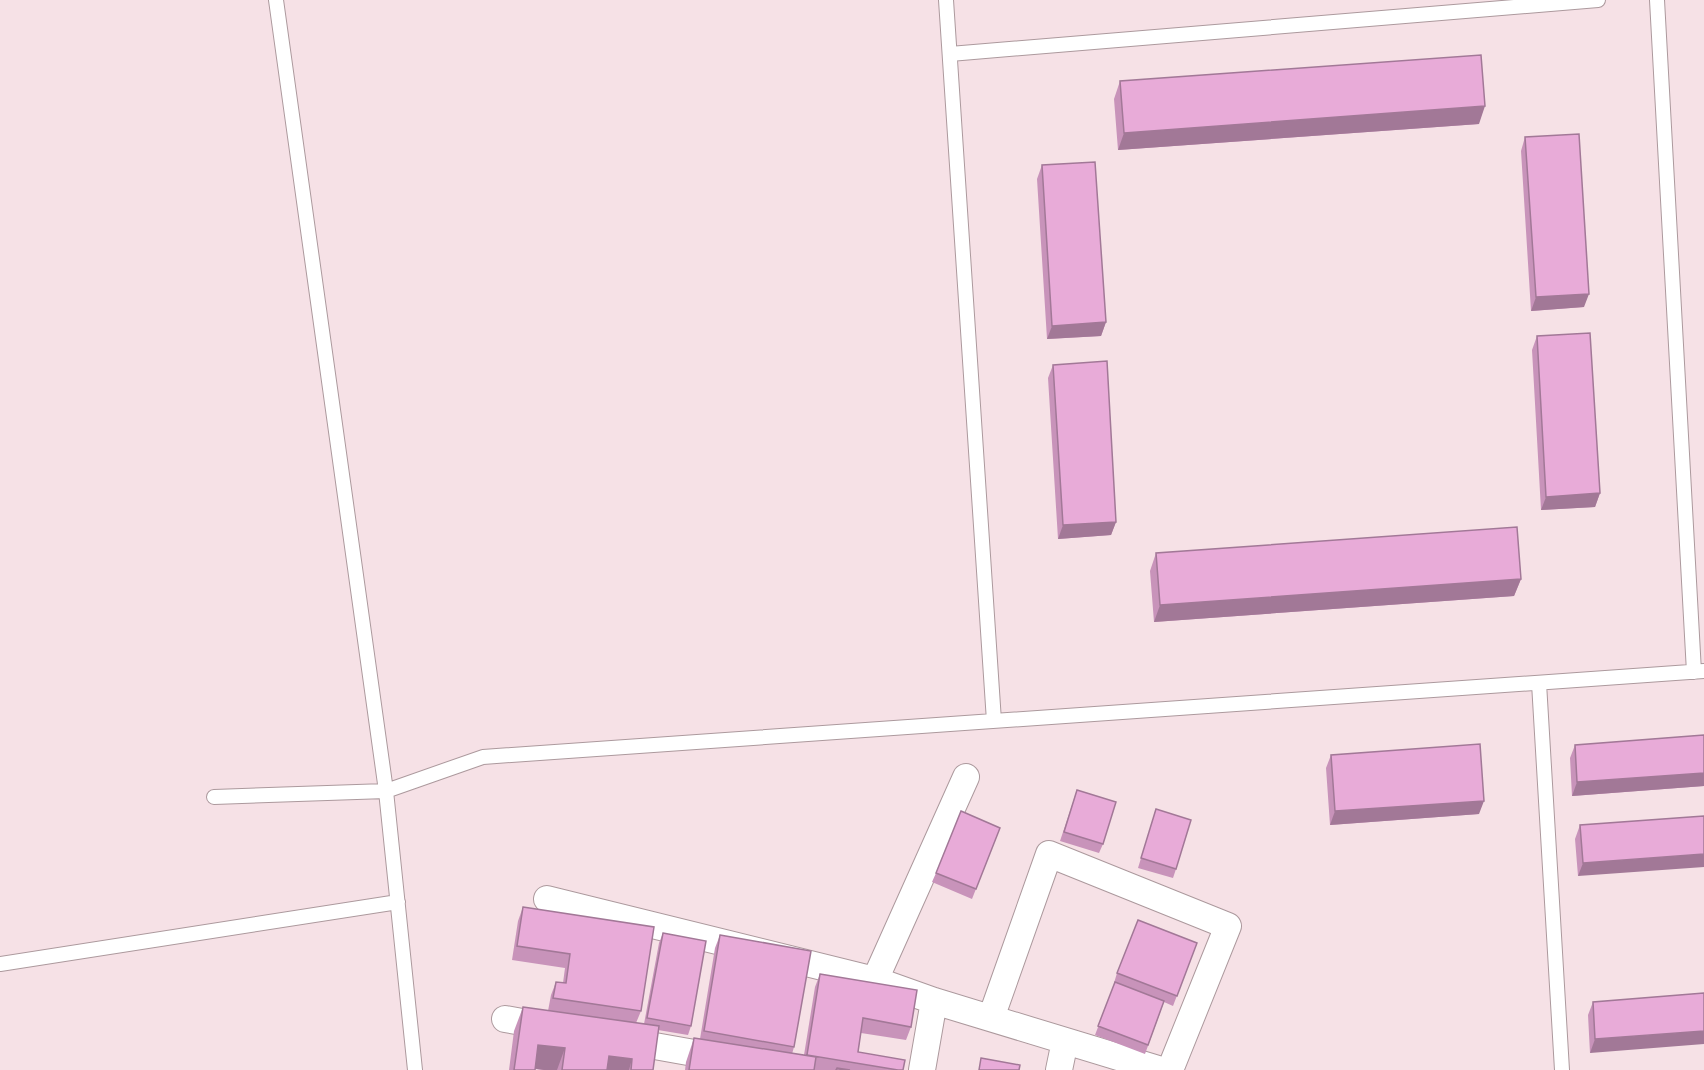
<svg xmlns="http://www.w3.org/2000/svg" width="1704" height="1070" viewBox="0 0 1704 1070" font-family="'Playfair Display',serif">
	<rect width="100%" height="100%" fill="#f6e1e6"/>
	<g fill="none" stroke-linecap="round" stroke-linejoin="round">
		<g stroke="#ac999d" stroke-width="16">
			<path id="service" d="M276,0L386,791L415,1070
				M946,0L994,721
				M1657,0L1694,672
				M950,54L1598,0
				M1539,683L1562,1070
				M214,797L386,791L483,757L1704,671
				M0,964L398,902"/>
		</g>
		<g stroke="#ac999d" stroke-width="28">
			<path id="minor" d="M547,899L875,980L934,1001L1161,1070
				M875,980L966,777
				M991,1018L1049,854L1228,926L1170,1070
				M505,1019L550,1027
				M621,1040L789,1070
				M922,1070L934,1001
				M1059,1070L1065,1041"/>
		</g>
		<use href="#service" stroke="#fff" stroke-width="14"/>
		<use href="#minor" stroke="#fff" stroke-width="26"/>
	</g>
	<path fill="#c893ba" d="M1120,81L1479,124L1118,150L1114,99Z
		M1525,137L1584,307L1531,311L1521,151Z
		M1042,165L1106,322L1101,336L1047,339L1037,179Z
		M1537,336L1600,493L1595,507L1541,510L1532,350Z
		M1053,365L1116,522L1111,535L1058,539L1048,378Z
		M1156,553L1521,579L1514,596L1154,622L1150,571Z
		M1704,735V786L1572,796L1570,758L1575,745Z
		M1331,755L1479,814L1330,825L1326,768Z
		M1077,790L1103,844L1099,853L1060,841Z
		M1156,809L1176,869L1173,878L1138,868Z
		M1704,816L1578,876L1575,839L1580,825Z
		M1000,828L972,899L932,882L936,873Z
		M523,907L641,1011L636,1023L644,1024L659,943L663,933L691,1026L688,1035L658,1030L653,1070H544L535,1069V1070H509L514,1031L523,1007L548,1011L551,995L556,982L563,983L565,968L512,960L518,921Z
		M720,935L794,1047L792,1054L804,1055L815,987L820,974L911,1027L906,1040L861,1033L858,1052L903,1070H685L686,1062L694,1038L700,1039L715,948Z
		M1197,943L1173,1006L1164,1002L1145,1054L1095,1035L1115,983H1114L1117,973Z
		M1704,993L1590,1053L1588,1015L1593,1002Z"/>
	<path fill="#a27897" d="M1485,106L1479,124L1118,150L1124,133Z
		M1589,294L1584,307L1531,311L1536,297Z
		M1106,322L1101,336L1047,339L1052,326Z
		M1600,493L1595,507L1541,510L1546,497Z
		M1116,522L1111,535L1058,539L1063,525Z
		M1521,579L1514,596L1154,622L1160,605Z
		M1704,773V786L1572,796L1577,782Z
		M1484,801L1479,814L1330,825L1335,811Z
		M1704,854V867L1578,876L1583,863Z
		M1704,1031V1044L1590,1053L1595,1039Z
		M538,1045L565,1048L557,1070H544L530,1068Z
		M609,1056L632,1059L629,1070H604Z"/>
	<path fill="#e8abd8" stroke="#a27897" stroke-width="1.5" d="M1481,55L1485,106L1124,133L1120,81Z
		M1579,134L1589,294L1536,297L1525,137Z
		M1095,162L1106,322L1052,326L1042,165Z
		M1590,333L1600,493L1546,497L1537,336Z
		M1107,361L1116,522L1063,525L1053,365Z
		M1517,527L1521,579L1160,605L1156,553Z
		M1704,735V773L1577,782L1575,745Z
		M1480,744L1484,801L1335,811L1331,755Z
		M1077,790L1116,802L1103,844L1064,832Z
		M1156,809L1191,820L1176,869L1141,858Z
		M961,811L1000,828L976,889L936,873Z
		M1704,816V854L1583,863L1580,825Z
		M523,907L654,927L641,1011L553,998L556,982L566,983L570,954L517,946Z
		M1138,920L1197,943L1177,996L1117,973Z
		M663,933L706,941L691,1026L647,1018Z
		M720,935L811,951L794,1047L704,1031Z
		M820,974L917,990L911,1027L863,1018L858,1052L905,1060L903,1070H898L807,1055Z
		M1115,982L1164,1001L1148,1045L1098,1026Z
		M1704,993V1031L1595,1039L1593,1002Z
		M523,1007L659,1026L653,1070H631L632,1059L609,1056L607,1070H562L565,1048L538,1045L535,1070H514Z
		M694,1038L816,1057L814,1070H689Z
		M981,1058L1020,1065L1019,1070H979Z
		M837,1068L850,1070H836Z"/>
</svg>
